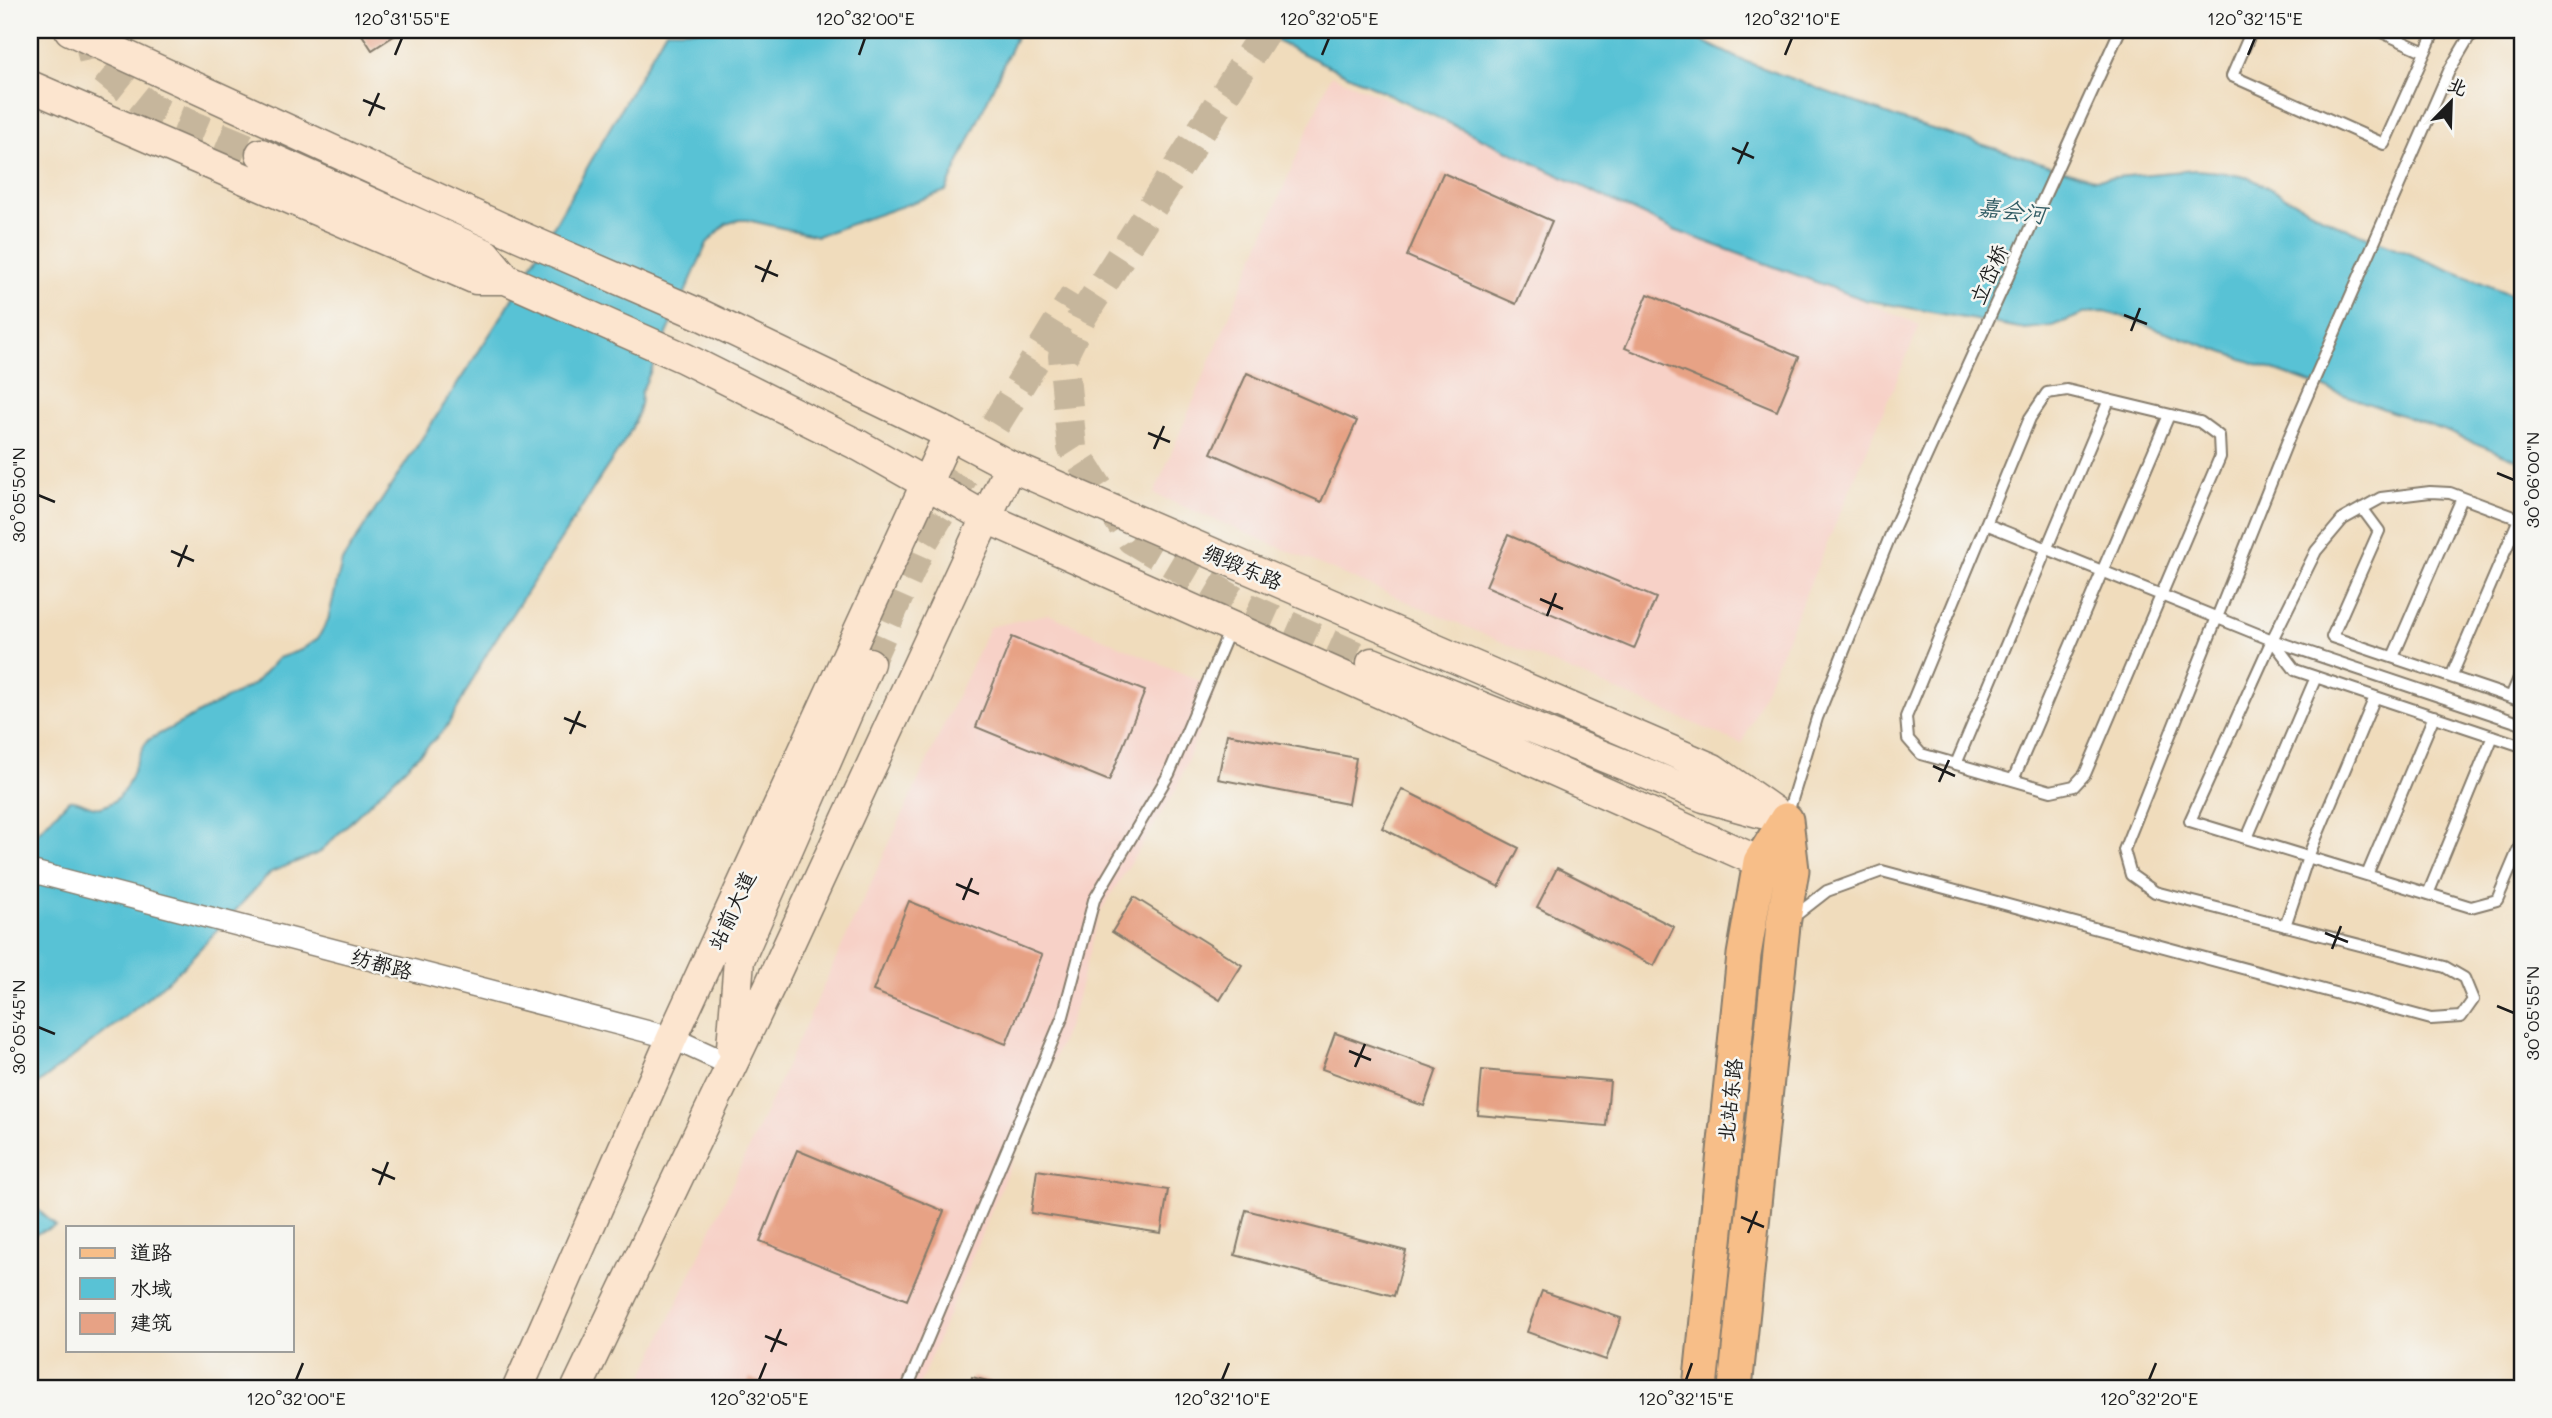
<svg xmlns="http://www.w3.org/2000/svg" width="2552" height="1418" viewBox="0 0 2552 1418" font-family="Mali,'LXGW WenKai TC',sans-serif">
	<rect width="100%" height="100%" fill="#f6f6f2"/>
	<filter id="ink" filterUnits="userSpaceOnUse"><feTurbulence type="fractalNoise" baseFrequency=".0143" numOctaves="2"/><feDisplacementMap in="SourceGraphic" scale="14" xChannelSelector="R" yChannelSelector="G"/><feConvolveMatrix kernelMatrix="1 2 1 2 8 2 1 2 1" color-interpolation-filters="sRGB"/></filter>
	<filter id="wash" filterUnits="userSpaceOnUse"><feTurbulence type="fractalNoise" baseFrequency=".00686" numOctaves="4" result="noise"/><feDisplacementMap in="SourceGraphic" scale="28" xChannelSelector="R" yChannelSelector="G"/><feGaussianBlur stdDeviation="1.57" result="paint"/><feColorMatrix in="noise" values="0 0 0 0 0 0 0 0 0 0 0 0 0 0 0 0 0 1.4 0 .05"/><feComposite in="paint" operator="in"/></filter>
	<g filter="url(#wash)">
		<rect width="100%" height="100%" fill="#f0dcbc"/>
		<path fill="#f7d1c7" d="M1331,75L1920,325L1742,744L1154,494Z
			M1048,614L1216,688L1176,790L1099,914L1073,1013L918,1388H638L989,627Z"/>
		<path fill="#59c2d5" stroke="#3a6f78" stroke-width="2" d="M666,30H1003L1016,37L946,191L817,236L747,220H739L726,224L707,243L641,393C642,423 615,454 600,478C565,535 528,589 492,645C475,672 463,702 445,729L319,853L271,872L182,968L129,1014L30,1090V840L69,800C80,798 90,810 101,807C133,799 131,761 148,740L254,684L278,658L301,650L318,638L328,620L342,561L505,311Z
			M1253,30H1680L1739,59L1900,119L2094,179L2195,170L2220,172L2250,178L2338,225L2522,299V462L2446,431L2121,316L2104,312L2086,313L2053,326L2025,329L1865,300L1674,230Z
			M35,1207L56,1226L30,1236V1208Z"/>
		<g id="blocks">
			<path fill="#e7a285" d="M359,30H403L372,50Z
				M1443,173L1552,221L1516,304L1407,256Z
				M1648,294L1799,357L1777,411L1625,348Z
				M1247,373L1357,421L1321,502L1211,453Z
				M1508,535L1656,598L1634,649L1486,586Z
				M1012,637L1145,691L1109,781L976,727Z
				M1227,734L1356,758L1348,804L1218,779Z
				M1402,789L1519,848L1499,887L1382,828Z
				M1557,868L1674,927L1654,966L1537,907Z
				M1134,897L1242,965L1220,1000L1112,932Z
				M909,901L1042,955L1006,1044L873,991Z
				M1335,1033L1437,1069L1424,1106L1322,1069Z
				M1482,1070L1610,1081L1606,1126L1478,1115Z
				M797,1150L944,1211L907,1300L760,1241Z
				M1037,1170L1168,1190L1161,1233L1031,1213Z
				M1246,1210L1406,1251L1394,1296L1235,1255Z
				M1542,1291L1621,1318L1606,1360L1527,1332Z
				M972,1377L1011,1387L1010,1388H969Z
				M750,1378L774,1388H746Z"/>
		</g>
	</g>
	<g filter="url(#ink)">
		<use href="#blocks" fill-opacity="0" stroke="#867c6c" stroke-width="2"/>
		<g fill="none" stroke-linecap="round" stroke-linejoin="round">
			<path stroke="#c6b69c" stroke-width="30" stroke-dasharray="30 15" stroke-linecap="butt" d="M87,30L94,62L151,108L261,154
				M1266,30L1083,315L1063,356L1072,447L1131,539L1244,606L1372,663
				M869,663L923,542L1075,295"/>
			<g stroke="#867c6c" stroke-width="14">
				<path id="service" d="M2252,30L2232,76L2384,144L2435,30
					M2377,30L2425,52
					M2067,390L2200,422L2219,436L2220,457L2085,774L2074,786L2051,791L1921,754L1908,739L1906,717L2030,418L2047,393Z
					M2362,508L2379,531L2332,637L2522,701
					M2522,520L2450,493L2430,492L2381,498L2343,519L2316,551L2272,640L2190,821L2471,907L2497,900L2522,841
					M1986,524L2272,640L2522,724
					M2272,640L2295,670L2522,746
					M2393,657L2462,498
					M2451,677L2519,519
					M2511,697L2522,671
					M1956,764L2109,400
					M2013,780L2169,415
					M1787,816L1817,718L1891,534L2120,30
					M2247,838L2316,677
					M2367,875L2434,716
					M2428,894L2493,736
					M1791,919L1827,891L1882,871L2431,1019L2461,1017L2473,1000L2464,978L2445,967L2155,892L2131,875L2124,850L2290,435L2449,71L2469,37L2480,30
					M2285,926L2308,857L2375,697
					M907,1388L1063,1016L1094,900L1169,774L1230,629"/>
			</g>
			<g stroke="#867c6c" stroke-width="24">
				<path id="minor" d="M30,871L672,1038L731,1065"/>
			</g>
			<g stroke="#867c6c" stroke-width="33">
				<path id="secondary" d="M70,30L519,236L699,314L949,434L1010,466L1713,769L1786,820
					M30,86L476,279H506L684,358L860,446L987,518L1760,862
					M261,154L485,254L506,279
					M1372,663L1704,797L1762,813
					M732,1047L739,960L869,663
					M518,1388L672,1038L949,434
					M577,1388L770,985L1010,466"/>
			</g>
			<g stroke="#867c6c" stroke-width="37">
				<path id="primary" d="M1700,1388L1744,955L1760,862L1786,820
					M1735,1388L1783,925L1792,870L1786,820"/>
			</g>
			<use href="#service" stroke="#fff" stroke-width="10"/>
			<use href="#minor" stroke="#fff" stroke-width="21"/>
			<use href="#secondary" stroke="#fce5cf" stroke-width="30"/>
			<use href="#primary" stroke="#f7be88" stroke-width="33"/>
		</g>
	</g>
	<path fill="none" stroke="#1c1c1c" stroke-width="2.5" d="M395,55L402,38M859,55L865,38M1322,55L1329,38M1785,55L1792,38M2248,55L2255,38M363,100L385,109M369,116L379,93M1732,148L1754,158M1738,164L1748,142M755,266L778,276M762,282L771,260M2124,315L2147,324M2131,331L2140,308M1148,433L1170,442M1154,449L1164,426M2497,473L2514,480M38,495L55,502M171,551L194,561M178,567L187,545M1540,599L1563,609M1547,616L1556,593M564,718L586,727M570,734L580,711M1933,766L1955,776M1939,782L1949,760M956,884L979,894M963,900L972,878M2325,933L2348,942M2332,949L2341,926M2497,1006L2514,1013M38,1027L55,1034M1349,1051L1371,1060M1355,1067L1365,1044M372,1169L395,1179M379,1185L388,1162M1741,1217L1764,1227M1748,1233L1757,1211M765,1336L787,1345M771,1352L781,1329M296,1380L303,1363M759,1380L766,1363M1222,1380L1229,1363M1686,1380L1692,1363M2149,1380L2156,1363"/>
	<g text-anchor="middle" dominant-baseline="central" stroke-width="5" stroke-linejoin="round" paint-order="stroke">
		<g font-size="21" fill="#1c1c1c" stroke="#f6f6f2">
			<text transform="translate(1988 274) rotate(-66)">立岱桥</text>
			<text transform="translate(1243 566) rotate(23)">绸缎东路</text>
			<text transform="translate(731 910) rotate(-65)">站前大道</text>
			<text transform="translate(382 963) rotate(15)">纺都路</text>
			<text transform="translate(1729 1100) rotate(-84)">北站东路</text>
		</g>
		<g font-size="23" font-style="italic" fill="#345e66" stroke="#f6f6f2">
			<text transform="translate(2012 210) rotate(7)">嘉会河</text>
		</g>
	</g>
	<rect width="2552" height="1418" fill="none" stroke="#f6f6f2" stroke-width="77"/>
	<rect x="66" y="1226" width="228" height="126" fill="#f6f6f2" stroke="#9f9f9c" stroke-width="2"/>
	<rect x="80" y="1248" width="35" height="10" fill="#f7be88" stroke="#9f9f9c" stroke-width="2"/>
	<text x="130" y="1260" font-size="21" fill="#1c1c1c">道路</text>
	<rect x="80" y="1278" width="35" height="21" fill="#59c2d5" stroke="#9f9f9c" stroke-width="2"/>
	<text x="130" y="1296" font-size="21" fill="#1c1c1c">水域</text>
	<rect x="80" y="1313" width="35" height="21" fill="#e7a285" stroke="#9f9f9c" stroke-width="2"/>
	<text x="130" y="1330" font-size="21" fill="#1c1c1c">建筑</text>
	<g transform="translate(2451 102) rotate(23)" stroke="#f6f6f2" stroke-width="5" paint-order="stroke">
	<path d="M0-5L12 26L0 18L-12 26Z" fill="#1c1c1c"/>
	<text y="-10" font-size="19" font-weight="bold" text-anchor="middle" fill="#1c1c1c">北</text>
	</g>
	<rect x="38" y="38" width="2476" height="1342" fill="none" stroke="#1c1c1c" stroke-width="2.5"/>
	<g font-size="18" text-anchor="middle" fill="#1c1c1c">
		<text x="402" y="25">120°31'55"E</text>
		<text x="865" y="25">120°32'00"E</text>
		<text x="1329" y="25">120°32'05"E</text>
		<text x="1792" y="25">120°32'10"E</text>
		<text x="2255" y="25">120°32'15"E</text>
		<text transform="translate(2533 480) rotate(-90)" y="6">30°06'00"N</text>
		<text transform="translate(19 495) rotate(-90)" y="6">30°05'50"N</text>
		<text transform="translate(2533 1013) rotate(-90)" y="6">30°05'55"N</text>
		<text transform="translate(19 1027) rotate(-90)" y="6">30°05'45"N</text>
		<text x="296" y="1405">120°32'00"E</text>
		<text x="759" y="1405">120°32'05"E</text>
		<text x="1222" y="1405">120°32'10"E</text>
		<text x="1686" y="1405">120°32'15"E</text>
		<text x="2149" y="1405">120°32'20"E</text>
	</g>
</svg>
